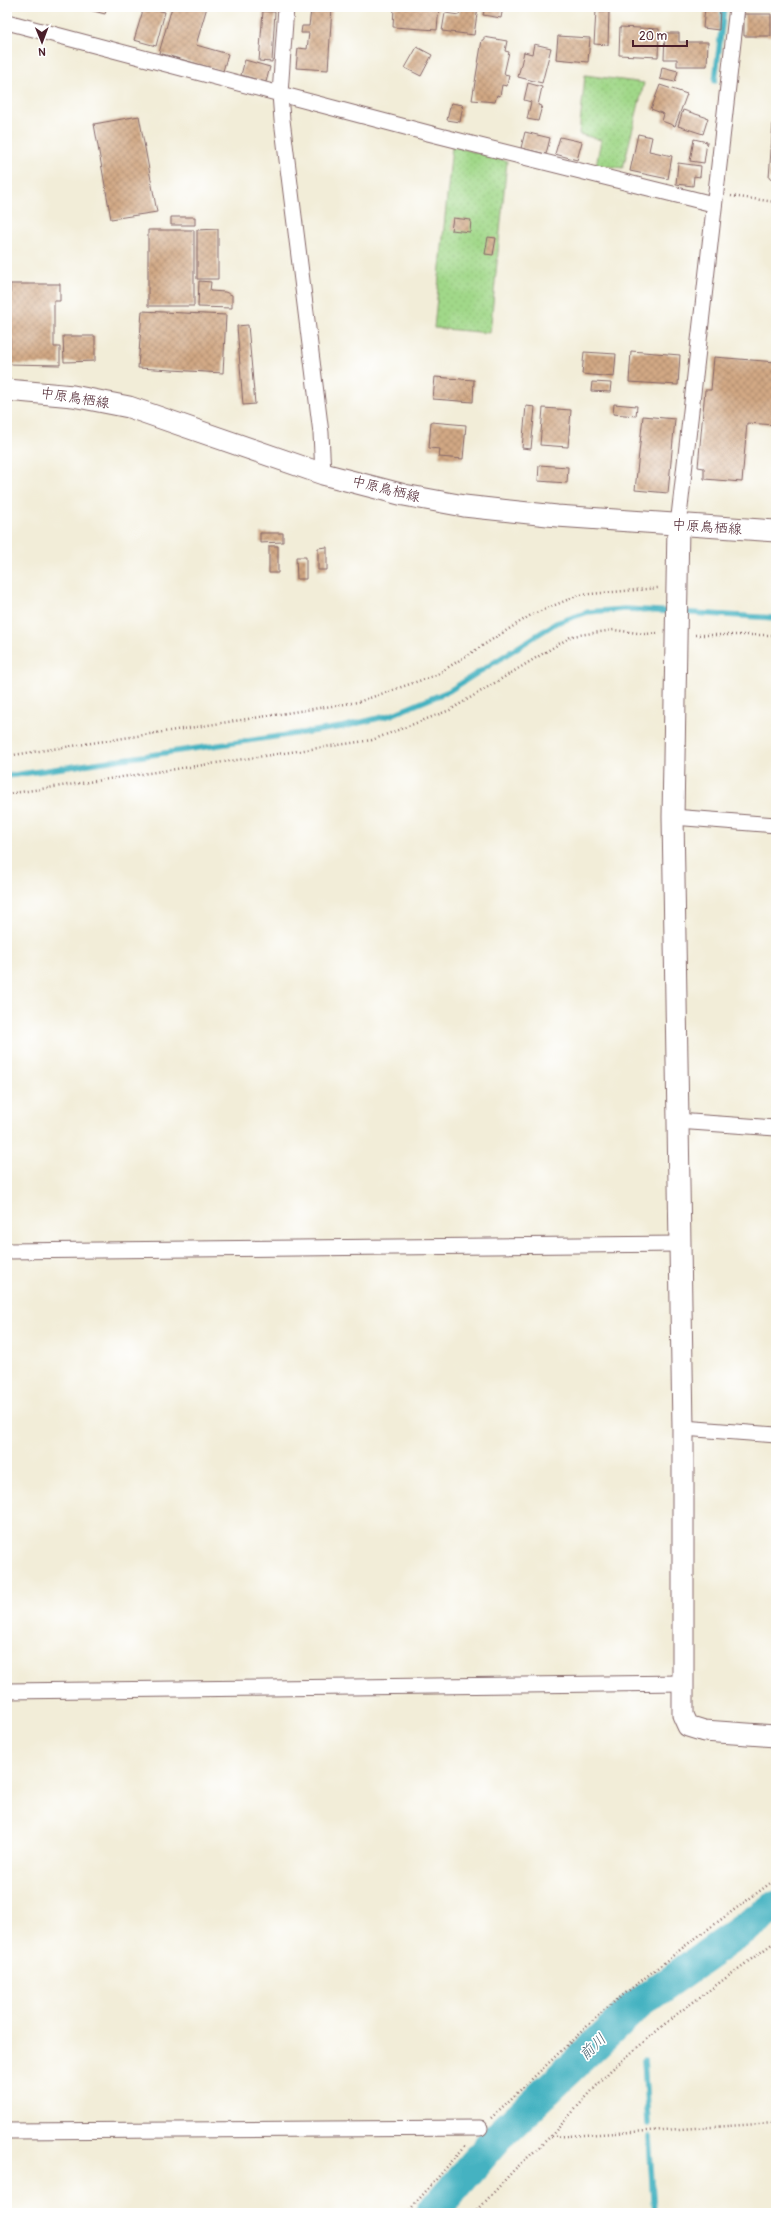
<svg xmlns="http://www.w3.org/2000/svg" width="783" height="2220" viewBox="0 0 783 2220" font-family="Pangolin,'Klee One',sans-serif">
	<defs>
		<pattern id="grass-dots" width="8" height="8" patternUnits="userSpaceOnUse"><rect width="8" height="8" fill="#a1d889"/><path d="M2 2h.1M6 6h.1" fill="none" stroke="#8cb976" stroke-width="1.8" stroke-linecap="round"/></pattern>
		<pattern id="building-cross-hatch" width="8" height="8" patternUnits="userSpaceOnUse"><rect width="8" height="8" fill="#d1a884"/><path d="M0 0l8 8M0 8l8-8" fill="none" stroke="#ac886c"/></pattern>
	</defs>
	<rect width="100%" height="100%" fill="#fff"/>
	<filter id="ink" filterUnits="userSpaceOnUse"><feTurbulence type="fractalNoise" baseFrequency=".025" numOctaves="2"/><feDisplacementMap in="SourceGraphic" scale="8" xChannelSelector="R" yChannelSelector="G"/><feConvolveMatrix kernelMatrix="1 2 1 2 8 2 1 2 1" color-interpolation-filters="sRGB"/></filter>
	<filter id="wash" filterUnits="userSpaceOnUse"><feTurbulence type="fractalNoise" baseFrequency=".012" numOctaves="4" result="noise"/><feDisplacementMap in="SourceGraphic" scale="16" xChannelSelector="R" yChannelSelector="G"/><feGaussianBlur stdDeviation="0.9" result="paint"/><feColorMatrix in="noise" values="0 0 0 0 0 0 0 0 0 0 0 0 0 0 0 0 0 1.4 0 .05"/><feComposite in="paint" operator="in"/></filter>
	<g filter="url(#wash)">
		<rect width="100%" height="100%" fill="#f2edd8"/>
		<path fill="url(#grass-dots)" stroke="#767c5a" d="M585,75L644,83L623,168L596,165L601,140L579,134Z
			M452,146L507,161L490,333L434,328Z"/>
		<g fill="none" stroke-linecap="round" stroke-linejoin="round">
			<path stroke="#45b2c1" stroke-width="5.5" d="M715,81L724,7
				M7,776L342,727L391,715L449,691L556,623L588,612L625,609L776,618
				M644,2059L648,2124
				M649,2137L654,2213"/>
			<path stroke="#45b2c1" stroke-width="32" d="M432,2213L498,2137L639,2003L776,1906"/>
		</g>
		<g id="blocks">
			<path fill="url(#building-cross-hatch)" d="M91,7H107L105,14L90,10Z
				M144,7L165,12L156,46L134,40Z
				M172,7H207L196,45L228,54L223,71L159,53Z
				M301,7H332L328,70L296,68L298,48L307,49L309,33H301L302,26H309L311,10L301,9Z
				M394,7H439L437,30L393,27Z
				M460,7H478L474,35L442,31L445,13L459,15Z
				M485,7H503L501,18L483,15Z
				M705,7H720L719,30L703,28Z
				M263,11L275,12L272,62L259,61Z
				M596,11H609L608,45L594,44Z
				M744,14H771V36H744Z
				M620,27L659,29L658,57L619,55Z
				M665,33H679V42H708L707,66H677V59H664Z
				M558,36L590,38L588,62L556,59Z
				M484,37L507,41L505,51L509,52L504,74L509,75L507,86L502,85L500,96L497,95L495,102L472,100L482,40H484Z
				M534,44L551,48L542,83L518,77L524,52L532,54Z
				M417,47L432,55L421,76L405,68Z
				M245,60L270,67L266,82L241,75Z
				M662,67L678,71L675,82L660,79Z
				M528,83L542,87L538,105L542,106L538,121L527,119L531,102L524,100Z
				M660,85L687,94L675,126L662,121L664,114L651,109Z
				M775,95H776V179L769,178Z
				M451,103L463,105L460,122L447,120Z
				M683,110L708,118L703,134L678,126Z
				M139,116L157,212L111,219L94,124Z
				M525,132L550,138L546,154L521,148Z
				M638,134L652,137L649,151L672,156L668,179L630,171Z
				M560,137L582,142L577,160L555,154Z
				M694,139L707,142L704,163L690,161Z
				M678,163L701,166L700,177L694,176L693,186L676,184Z
				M171,217H195V225H171Z
				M453,218L471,220L470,232L451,230Z
				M218,229V279H197V230Z
				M148,230H194V306H148Z
				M488,237L496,238L493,255L485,254Z
				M199,281L211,282L210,291L225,292L232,295V308L198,307Z
				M10,284H60V301H54V347H60V365L7,364V348H10Z
				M142,311L226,315L223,373L138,368Z
				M248,325L255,404L243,405L237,326Z
				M63,336H95V361L64,362Z
				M631,351L680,355L678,385L629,382Z
				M584,352L616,354L614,377L582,374Z
				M714,357L776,362V425L747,423L742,482L704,479V468L698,467L705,390H711Z
				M435,377L474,380L473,402L433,399Z
				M592,382L611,383L610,392L591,391Z
				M614,404L637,406L636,416L613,414Z
				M526,406L535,407L531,449L522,448Z
				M543,408L571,410L568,447L540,445Z
				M643,416L675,419L668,493L635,490Z
				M431,422L466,425L463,459L439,457L440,449L429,448Z
				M539,465L568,467L567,483L538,481Z
				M260,533H283V542L260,543Z
				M269,546H278V573H269Z
				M327,547V570H318V548Z
				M296,557H306V579H297Z"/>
		</g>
	</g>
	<g filter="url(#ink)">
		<use href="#blocks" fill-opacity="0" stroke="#856768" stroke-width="1"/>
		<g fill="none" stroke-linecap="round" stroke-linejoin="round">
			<g stroke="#856768" stroke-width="17">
				<path id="street" d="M286,7L280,94L282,120L321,433L323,474
					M7,22L428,133L713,204
					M678,525L737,7
					M673,817L776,825
					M677,1121L776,1128
					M7,1251L680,1244
					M683,1428L776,1435
					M7,1691L683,1683
					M7,2131L480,2128"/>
			</g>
			<g stroke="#856768" stroke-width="23">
				<path id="secondary" d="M7,390L73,396L129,407L323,474L404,495L464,506L557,516L776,531
					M678,525L673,817L683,1428V1715L688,1726L704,1731L776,1736"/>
			</g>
			<path stroke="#856768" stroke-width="2.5" stroke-dasharray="1 3" stroke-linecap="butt" d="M731,196L776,202
				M695,635H776
				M7,756L358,702L436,675L531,615L579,595L658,588
				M7,794L372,740L450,710L572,636L614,630L645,634L658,633
				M491,2118L603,2011L685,1946L776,1879
				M551,2137L776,2123
				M407,2213L466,2145
				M475,2213L514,2170L550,2137L610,2071L673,2017L776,1941"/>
			<use href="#street" stroke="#fff" stroke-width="15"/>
			<use href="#secondary" stroke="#fff" stroke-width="21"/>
		</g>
	</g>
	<g text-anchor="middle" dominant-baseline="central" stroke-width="3.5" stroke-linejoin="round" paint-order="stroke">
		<g font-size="14" fill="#4a1f2b" stroke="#fff">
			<text transform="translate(75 398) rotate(9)">中原鳥栖線</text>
			<text transform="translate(386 489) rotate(14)">中原鳥栖線</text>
			<text transform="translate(707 527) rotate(4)">中原鳥栖線</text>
		</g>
		<g font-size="15" font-style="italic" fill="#48616e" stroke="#fff">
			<text transform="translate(593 2047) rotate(-44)">前川</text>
		</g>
	</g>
	<rect width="783" height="2220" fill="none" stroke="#fff" stroke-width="24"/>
	<g transform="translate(42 42) rotate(179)" stroke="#ffffff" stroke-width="3" paint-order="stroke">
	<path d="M0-3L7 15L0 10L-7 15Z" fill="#4a1f2b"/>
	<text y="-6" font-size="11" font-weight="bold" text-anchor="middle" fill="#4a1f2b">N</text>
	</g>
	<path d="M633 40v6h54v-6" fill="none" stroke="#4a1f2b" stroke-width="2"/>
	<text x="639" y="40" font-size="12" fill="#4a1f2b" stroke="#ffffff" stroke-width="3" paint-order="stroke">20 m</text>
</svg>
